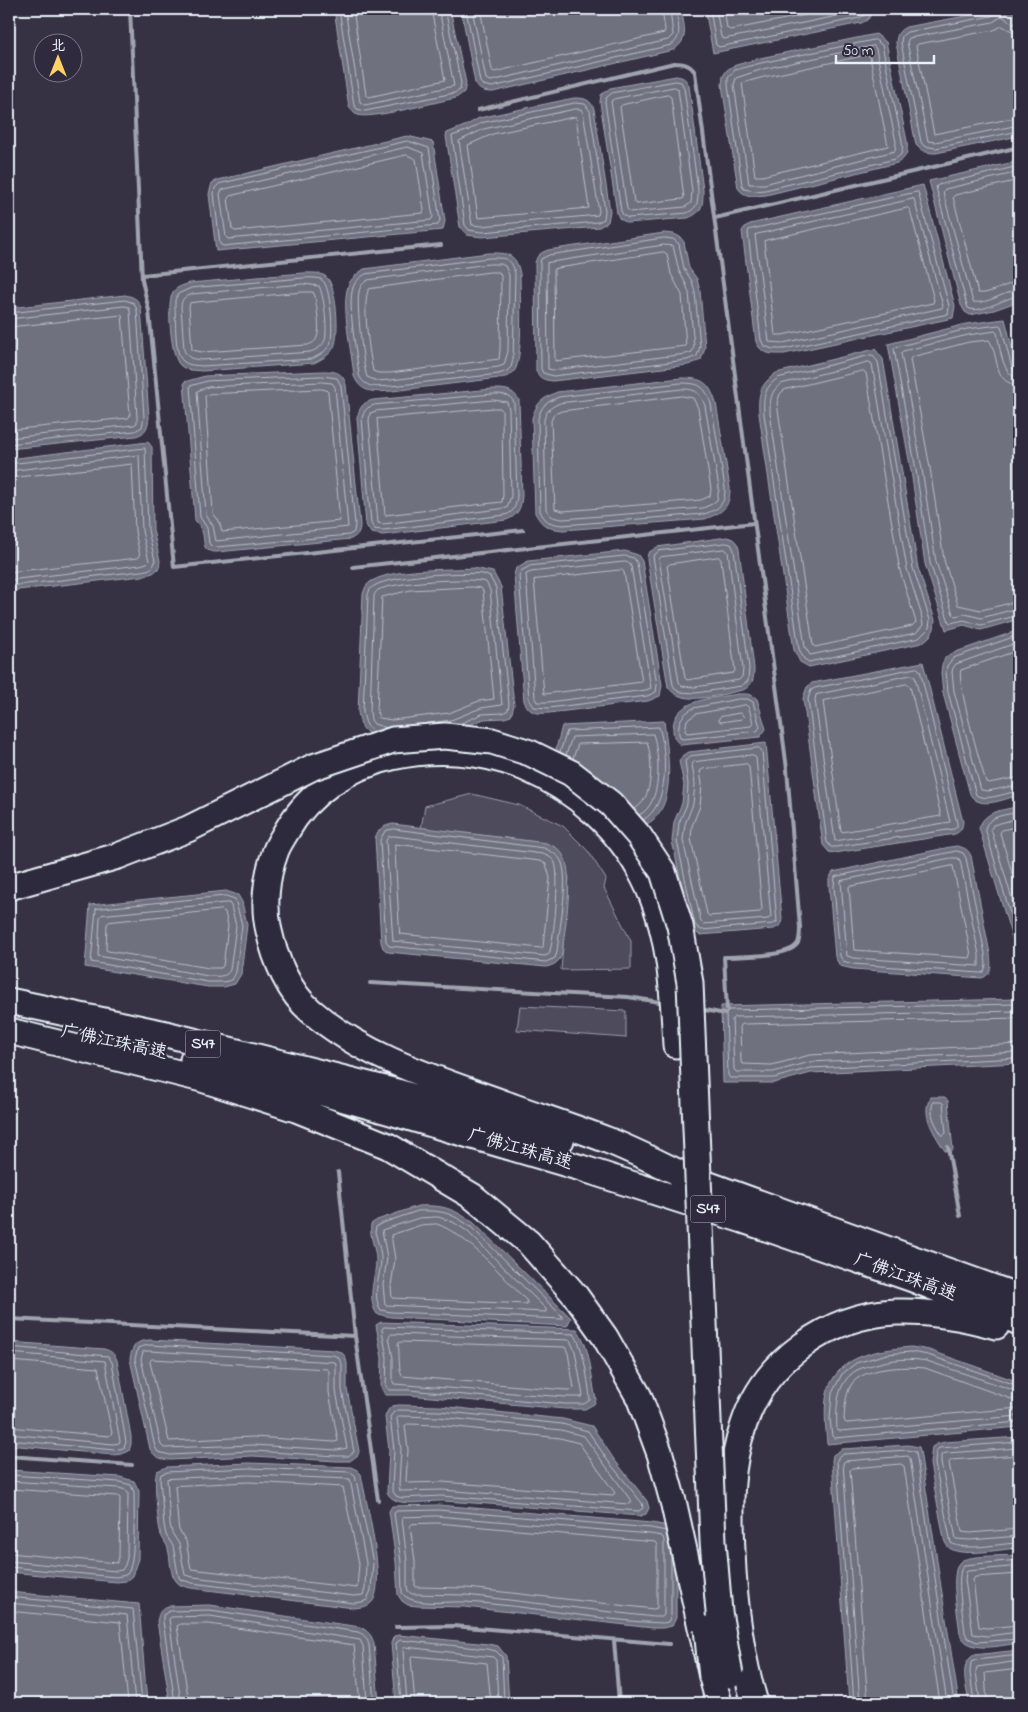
<svg xmlns="http://www.w3.org/2000/svg" width="1028" height="1712" viewBox="0 0 1028 1712" font-family="'Indie Flower','LXGW WenKai TC',sans-serif">
	<rect width="100%" height="100%" fill="#363244"/>
	<filter id="ink" filterUnits="userSpaceOnUse"><feTurbulence type="fractalNoise" baseFrequency=".02" numOctaves="2"/><feDisplacementMap in="SourceGraphic" scale="10" xChannelSelector="R" yChannelSelector="G"/><feConvolveMatrix kernelMatrix="1 2 1 2 8 2 1 2 1" color-interpolation-filters="sRGB"/></filter>
	<g filter="url(#ink)">
		<path fill="#4d4b5c" stroke="#9a9eaa" d="M472,794L519,805L563,826L588,851L606,879L604,888L631,941V969L561,970L569,877L546,843L421,828L425,806Z
			M520,1006L626,1011V1038L517,1030Z"/>
		<path fill="#70717f" stroke="#a0a4af" d="M334,9H450L466,83L464,92L456,98C439,101 370,120 358,115C354,114 352,111 349,107Z
			M461,9H681C684,26 690,40 673,50L493,92C484,92 479,91 475,83Z
			M705,9H871C871,17 869,20 861,23L713,53Z
			M881,9H919C907,12 890,19 881,9Z
			M1004,9H1011L1019,15V136L936,153C927,153 922,152 916,145L896,43C897,34 898,31 906,27Z
			M876,34L886,42L907,141C908,152 907,158 897,163L766,195C755,196 744,198 738,188L722,85L723,76L727,70L733,66L760,58Z
			M676,76C684,77 686,79 689,86L703,190C703,205 703,212 688,218L627,223L619,218L617,213L600,102L601,95L610,88Z
			M574,98C585,98 590,99 594,109L610,211L608,222L599,227L482,237L467,235L460,227L446,136L447,133L467,125L479,118Z
			M407,136L433,142L445,221L443,230L216,251L209,194L212,183L218,180Z
			M1019,161V301L994,310L970,315L965,312L961,305L929,181Z
			M923,185L955,306L953,318L784,354C771,354 762,355 756,342L742,231L745,227L750,224Z
			M664,233L674,234L680,237L684,242L689,268L697,279L700,291L705,347L701,360L688,365L553,381C544,380 540,379 536,371L535,263C537,255 540,253 548,250Z
			M488,253C508,253 516,253 520,274C520,295 523,352 516,368C513,375 507,377 500,378L392,391C375,392 361,394 354,376C352,354 341,307 348,286C351,278 357,274 364,269Z
			M303,273C310,273 319,272 325,276C337,283 340,335 334,347C330,355 322,359 314,363L202,371C194,370 186,371 180,365C171,358 166,302 173,292C176,287 184,285 190,283Z
			M125,295C135,297 138,299 141,308L149,417C148,427 146,433 136,436L9,449V308Z
			M1005,319L1019,375V619L981,630L964,625L946,630L925,564L911,471L888,344L966,324Z
			M875,349L883,359L918,568L935,620L934,629L930,636L922,643L809,667L800,662L794,650L759,414C758,394 759,386 776,373Z
			M323,371C335,371 343,372 346,385L360,524C360,532 358,535 351,539L217,552C200,552 206,542 202,531C201,527 197,523 195,520L184,382L205,376Z
			M681,378C703,378 709,382 716,403L730,488C730,508 723,512 705,519L563,530C547,528 543,527 535,513L532,418C537,402 542,399 557,392Z
			M493,389C505,389 513,389 519,400L522,496C521,508 518,516 506,520L383,535L371,533L366,525L357,418C360,407 362,403 373,400Z
			M148,442L152,447L153,530L160,561L159,568L153,573L142,576L9,591V459Z
			M727,537C735,539 737,542 739,549L754,668C754,679 753,685 743,690C722,694 682,708 668,687L647,559L648,553L657,547Z
			M625,551L638,555L642,561L662,685L660,696L648,701L549,713C536,714 529,713 524,701L514,575L516,568L528,561Z
			M474,568L493,572L501,587L514,705L511,716L504,718L484,719L454,731L378,738C363,732 361,728 358,712L363,594C365,588 366,584 372,581C394,568 447,570 474,568Z
			M1019,630V795C1004,799 979,811 970,794L943,693L941,673L942,665L945,658L950,654Z
			M923,662L963,822C962,829 961,831 955,834L835,853L829,852L823,845L803,698L807,687L812,683Z
			M738,694C745,694 751,693 757,699L766,729L760,737L681,745C674,740 673,736 673,728C674,698 716,698 738,694Z
			M664,721C667,748 676,795 656,817C651,823 643,826 636,828L551,768L562,726Z
			M766,743L782,919L781,925L774,929L700,935L695,932L691,927L672,841L674,822L682,803L684,785L679,761L683,755L689,752Z
			M1019,806V961L979,828C985,810 1002,811 1019,806Z
			M393,824L546,843C550,845 557,847 560,851C577,867 564,931 562,954C559,962 555,965 546,967L388,952L383,948L381,942L375,838C379,828 383,826 393,824Z
			M957,846C965,848 968,849 971,856L990,954C991,964 993,974 982,978L853,969L840,966L835,957L829,886V879L833,872L950,847Z
			M226,891L238,895L242,902L247,925L241,974L235,984L224,987H208L85,967L90,905Z
			M1019,999V1063L811,1073L774,1083H723L721,1006Z
			M931,1097H945L948,1101L953,1150L945,1151C936,1136 919,1114 931,1097Z
			M418,1206C444,1205 452,1208 474,1223L571,1318L567,1326L391,1317L377,1314C366,1299 376,1277 376,1260C376,1248 369,1237 371,1224L377,1220Z
			M381,1322L577,1329C591,1348 591,1377 596,1400L594,1404L585,1409H565L409,1395H385L381,1387L382,1358L376,1325Z
			M149,1340L334,1350L341,1352L345,1356L347,1363V1389L359,1451L358,1455L350,1461H337L253,1456L170,1460C161,1459 155,1458 150,1449L130,1359C132,1346 136,1341 149,1340Z
			M9,1342L104,1349C111,1351 114,1353 117,1360L131,1436V1444L129,1451L122,1454L113,1455L9,1445Z
			M911,1347L929,1350L1019,1382V1427L827,1444C826,1428 823,1405 828,1390C840,1354 878,1350 911,1347Z
			M399,1405L439,1406L563,1419L592,1426L613,1458L647,1501L649,1508L646,1514L640,1516C574,1511 509,1505 444,1501C427,1500 395,1510 387,1492L389,1450L385,1417L388,1410L392,1406Z
			M1019,1437V1548C1002,1549 965,1557 951,1549C947,1547 945,1543 944,1539L930,1464L932,1447L937,1444L945,1442Z
			M908,1445L919,1447L920,1451L959,1703H849L832,1461L833,1455L842,1449Z
			M249,1463L351,1467L357,1470L361,1474C366,1503 385,1574 374,1599C370,1607 362,1607 354,1608L191,1588C186,1587 180,1586 177,1582C169,1574 171,1559 168,1549C167,1544 163,1540 161,1535C158,1525 153,1479 157,1471L167,1467Z
			M9,1470L120,1477L134,1481L139,1491L138,1559L132,1576L126,1581L117,1582L9,1572Z
			M438,1505L652,1523L668,1526L676,1538V1618L672,1626L663,1628H653L465,1607L417,1606L408,1605L402,1601L398,1595L396,1562L389,1511L392,1506Z
			M1019,1555V1643C1001,1645 969,1655 960,1634C959,1620 948,1570 961,1561C970,1555 1007,1556 1019,1555Z
			M9,1592L139,1604L147,1703H9Z
			M210,1605L360,1627C368,1631 372,1635 374,1644L379,1703H170L157,1621C159,1613 160,1609 168,1606Z
			M399,1635L488,1644L498,1646L506,1656L509,1703H396L391,1643L394,1636Z
			M1019,1650V1703H969C967,1688 958,1664 974,1655Z"/>
		<g fill="none" stroke-linecap="round" stroke-linejoin="round">
			<path stroke="#b8bec8" stroke-width="1" d="M339,9L354,105L357,109L365,111L454,93L460,90L461,83L445,9
				M345,9L360,102L365,105L454,86L439,9
				M353,9L366,95L369,97L445,80L431,9
				M466,9L480,82L483,85L492,87L671,45C684,37 677,22 676,9
				M472,9L486,79L491,81L668,40L673,35L670,9
				M480,9L492,70L494,72L664,33L665,30L662,9
				M710,9L716,45L719,47L859,18L865,15L866,9
				M716,9L721,37L724,39L857,12L859,9
				M724,9L727,28L730,30L836,9
				M997,9L996,13L992,16L907,32L902,36L901,43L921,142L924,146L936,148L1019,131
				M1019,25L1012,23L1002,16L993,22L909,38L907,42L928,141L935,142L1019,125
				M1019,32L1012,31L1002,26L994,30L918,44L916,46L934,134L1019,117
				M875,40L882,45L902,141C903,150 903,155 895,159L765,190L755,191L744,189L742,185L728,85V78L735,70L761,63Z
				M874,46L876,49L896,142L895,151L764,184H749L734,85L736,78L763,69Z
				M868,55L870,57L888,146L762,176H755L742,83L764,77Z
				M676,81L681,82L684,88L698,190C698,201 698,208 687,213L628,218L623,215L621,211L605,102L606,98L612,93Z
				M675,87L678,89L692,191L691,203L685,207L630,212L627,209L611,101L614,99Z
				M668,95L671,97L684,198L682,199L636,204L634,202L620,107L622,105Z
				M575,103L585,104L590,111L605,211L604,219L598,222L482,232L469,230L465,225L452,136L469,130L481,123Z
				M575,109H582L583,112L599,211L598,215L482,226L472,225L459,141L484,129Z
				M576,117L589,208L478,218L468,145L493,134Z
				M408,141L429,148L440,220L438,225L223,246L220,244L214,194L215,188L219,184Z
				M408,147L423,153L433,217L431,220L228,239L226,237L220,194L222,190Z
				M407,155L416,159L424,210L423,213L235,231L232,229L228,198L230,196Z
				M1019,166L938,185L936,187L966,302L968,308C981,315 1005,297 1019,296
				M1019,172L945,189L943,192L973,302C988,305 1004,291 1019,290
				M1019,180L955,195L953,197L978,293C991,295 1005,283 1019,282
				M918,192L949,306L948,314L784,349H773L764,346L761,340L748,233L749,230Z
				M914,199L943,306L942,308L783,343L769,342L755,235Z
				M908,208L910,210L934,300L933,303L782,335H775L764,241Z
				M664,238L673,239L679,244L684,269L692,281L695,292L700,346L697,356L687,360L553,376L543,373L541,369L540,264L541,259L549,255Z
				M664,245L673,246L679,271L686,284L689,293L694,346L692,352L686,354L553,370L548,369L547,263Z
				M664,252L667,254L671,274L682,295L686,346L555,361L554,269Z
				M489,258C505,258 512,257 515,274L513,360L511,367L507,371L499,374L391,386C378,387 365,389 359,375C357,355 347,305 353,288C355,281 360,277 366,274Z
				M489,264H501L505,266L509,275L508,351L504,365L498,367L391,380L377,381L367,377C363,367 356,302 359,292C360,286 363,283 368,280Z
				M490,272H499L501,276L500,350L499,359L390,373H378L373,371C370,357 361,299 369,289Z
				M303,278C309,278 317,277 322,280C331,286 334,335 330,344C326,352 319,355 312,359L202,366C196,365 189,366 183,361C174,354 176,319 175,307V300L178,294L191,288Z
				M303,284L319,286C324,295 328,330 325,340C322,347 316,350 310,352L202,360C193,359 188,359 184,350L181,307C182,298 184,297 193,294Z
				M303,292H313L315,296C316,306 321,329 317,337C316,342 312,343 308,345L202,352L192,350L189,307L190,303Z
				M9,313L125,300L134,303L137,310L144,417L142,427L135,431L9,444
				M9,319L124,306L129,307L130,311L137,417V423L134,425L9,438
				M9,327L122,315L130,416L128,418L9,430
				M872,355L878,362L913,568L930,620L929,628L919,638L809,662L804,659L799,649L764,414C763,397 764,388 778,378Z
				M869,362L872,364L907,569L921,613L923,625L916,633L810,655L805,647L770,413C770,401 770,391 781,384Z
				M863,371L866,373L900,571L916,622L912,626L815,647L813,645L777,403L780,394L784,390Z
				M1019,371H1015L1012,368L1001,326L999,325L967,329L896,347L894,349L916,470L930,563L949,622L951,623L964,620L981,625L1019,615
				M322,376L337,378L341,386L355,524L354,532L349,535L217,547L211,546L209,543L207,528L200,517L190,386L207,381Z
				M1019,378C1002,377 1000,347 997,333L995,331L968,335L903,351L901,353L922,469L936,562L953,614L955,616L965,614L981,618L1019,608
				M322,382L332,383L335,387L348,527L216,541L213,526L206,515L197,391L208,387Z
				M681,383C700,383 705,386 711,404L725,488C725,505 719,509 704,514L563,525C551,524 545,522 540,511L538,419C541,406 546,402 559,397Z
				M1019,385C992,384 1000,356 989,340L969,342L912,357L910,359L930,468L944,560L958,605L981,610L1019,601
				M322,389L326,390L328,392L340,521L222,532L219,521L213,513L205,396L209,394Z
				M682,389C696,389 700,392 705,406L719,488L717,500L712,504L703,508L563,519C554,518 550,517 546,509L544,420C546,410 551,407 560,403Z
				M493,394C502,394 510,394 514,402L517,496C516,505 515,512 505,515L383,530L374,529L371,523L362,419C364,410 366,408 374,405Z
				M682,396L693,398L698,408L711,489L710,496L701,500L563,511L555,509L551,421L554,414L562,411Z
				M494,400L507,402L509,409L511,496L507,508L383,524L378,523L369,420L370,413L376,411Z
				M494,408H500L502,410L503,495L502,502L385,515L377,419Z
				M9,464L145,448L148,530L155,561C154,569 148,570 141,571L9,586
				M9,471L139,455L142,531L149,561L147,563L140,565L9,580
				M9,478L132,464L135,531L140,556L138,558L9,572
				M726,543L731,544L734,550L749,668L748,681L741,686L696,693L680,692L676,690L673,685L653,556L659,551Z
				M725,549L728,552L743,669L742,677L739,680L695,687L682,686L679,682L659,559L661,557Z
				M625,556L634,558L637,563L657,685L656,692L647,696L548,708L534,707L529,699L519,576L521,571L530,566Z
				M719,557L721,560L735,671L733,673L687,680L685,678L667,566L670,564Z
				M625,562L629,563L631,566L651,688L646,690L548,702H537L535,698L526,574L531,572Z
				M622,570L624,572L642,682L544,694L534,580Z
				M473,587L481,588L483,591L494,699L479,701L449,713L392,720L379,718L377,711L382,597L411,590Z
				M1019,635L953,658L947,666L946,672L948,692L976,795C988,802 1007,792 1019,791
				M1019,642L956,664L953,668L952,672L954,691L981,790L988,791L1019,785
				M1019,650L961,670C956,680 981,766 986,782L989,783L1019,777
				M917,668L920,670L957,823V827L954,829L835,847H831L827,842L808,699L811,690L815,688Z
				M912,675L915,677L950,822L835,841L815,700L816,695Z
				M907,684L910,686L941,816L841,832L823,701Z
				M738,699H748L753,702L760,727L757,731L683,739L680,738C676,724 681,714 694,708Z
				M746,705L749,708L753,723L751,726L687,733L685,731L687,720L696,714Z
				M741,713L744,717L742,719L721,722L718,720L720,717Z
				M387,728L374,724L371,720L370,712L374,596C375,593 375,593 378,590C393,582 469,577 486,582L490,590L502,705L481,708L451,720L422,724
				M375,732C366,728 365,721 363,712L368,595C369,591 370,588 374,586C392,575 461,572 483,574L490,577L496,588L509,704L508,710L503,713L482,714L459,724
				M759,748L762,751L777,922L773,924L701,930L695,925L677,841L679,823L687,804L688,784L685,761L691,756Z
				M560,752L567,731L659,727C667,753 670,805 643,820
				M566,755L572,737L653,734C660,755 663,804 639,815
				M753,755L756,758L771,917L768,919L703,924L701,922L683,840L685,824L693,804L695,784L692,764L694,762Z
				M573,758L578,744L647,742C653,759 654,801 634,809
				M747,764L749,766L762,910L760,912L709,916L707,914L691,839L692,826L700,806L702,784L700,771L703,769Z
				M1019,812C1007,815 989,815 985,828L1019,944
				M1019,818L993,825L991,829L1019,922
				M1019,826L1002,830L1000,833L1019,896
				M394,829L544,848C552,852 559,855 562,863C569,884 559,929 557,952L555,958L546,962L389,946L386,941L380,840L385,831Z
				M394,836L543,854C548,856 553,858 555,863C560,875 554,941 549,954L545,956L393,941L386,841L388,837Z
				M395,844L540,861L546,864L550,878L543,947L541,948L400,934Z
				M957,851L963,853L966,858L985,954L986,965L984,972L980,973L853,964L843,961L840,956L834,886L835,877Z
				M951,858H958L960,860L979,955V966L854,958L847,956L841,881Z
				M953,866L971,955L970,958L854,950L849,887Z
				M226,896L235,899L242,925L236,972L232,980L223,982H208L91,962L96,909Z
				M226,903H229L231,906L236,926L230,970C226,978 217,976 208,976L98,956L100,917L102,915Z
				M222,910L225,912L228,926L223,966L221,968H209L108,951L106,950L107,924L109,922Z
				M1019,1004L729,1010L726,1013L728,1075L730,1078H774L810,1068L1019,1058
				M1019,1011L735,1017L732,1019L734,1069L736,1072H773L810,1062L1019,1052
				M1019,1018L743,1024L740,1026L741,1062L743,1064L772,1065L810,1055L1019,1044
				M933,1102H941L943,1103L946,1133L944,1135H942C935,1124 929,1114 933,1102Z
				M418,1211C443,1210 451,1213 471,1227L562,1316V1319L391,1312L381,1310C371,1296 381,1275 381,1259C381,1250 377,1240 375,1232L376,1227L380,1224Z
				M438,1217L453,1222L467,1231L546,1309V1312L385,1305L383,1285L387,1258L382,1230L419,1218Z
				M437,1224C468,1235 503,1277 527,1301V1304L392,1298L391,1286L395,1259L391,1235L421,1225Z
				M384,1327L574,1334C583,1345 589,1385 590,1400L584,1404H565L409,1390H389L386,1386L387,1358L382,1330Z
				M392,1334L570,1340L575,1351L583,1396L581,1397H566L394,1384L393,1382V1358L389,1337Z
				M401,1342L565,1347L568,1353L574,1388L572,1390H566L402,1376C398,1368 400,1354 398,1344Z
				M149,1345L333,1355L338,1357L342,1364V1390L354,1452L348,1456H337L253,1451L170,1455L158,1452L155,1447L135,1359L138,1348Z
				M9,1347L108,1356L112,1362L126,1442L124,1448L114,1450L9,1440
				M149,1351L335,1362L336,1365V1391L347,1448L337,1450L253,1445L164,1448L161,1445L141,1359L143,1352Z
				M9,1353L105,1361L120,1441L119,1443L113,1444L9,1434
				M152,1359L327,1369L329,1371V1392L338,1441L335,1442L253,1437L169,1441L150,1362Z
				M9,1361L98,1368L112,1433L109,1436L9,1427
				M1019,1386L928,1355L911,1352L887,1354L856,1363L842,1374L832,1393L830,1419L832,1436L834,1438L1019,1422
				M1019,1392L927,1361C909,1358 893,1359 876,1364C870,1366 863,1367 857,1370C836,1382 836,1408 837,1430L840,1431L1019,1416
				M1019,1400L1011,1399L925,1368C906,1366 862,1367 851,1385C845,1396 845,1407 844,1419L845,1422L847,1423L1019,1408
				M399,1410L439,1411L562,1424L588,1431L608,1461L642,1503L643,1508L639,1511L441,1496L402,1498L396,1496L392,1490L394,1450L390,1417L393,1413Z
				M399,1416L439,1417L561,1430L584,1436L632,1502L629,1504L442,1490L400,1491L399,1484L401,1449L397,1419Z
				M408,1424L438,1425L560,1438L579,1443L615,1493L613,1495L442,1482L408,1483L406,1481L408,1450L405,1426Z
				M1019,1442L939,1448L936,1451L935,1464L951,1543C966,1552 1001,1543 1019,1543
				M1019,1448L946,1453L941,1455V1463L956,1539L970,1540L1019,1536
				M1019,1455L951,1460L949,1463L962,1532L970,1533L1019,1529
				M249,1468L350,1472L355,1475L373,1563L371,1590L367,1600L362,1602L354,1603L192,1583L180,1579L178,1574L173,1546L166,1535L164,1525L160,1479L161,1474L168,1472Z
				M9,1475L120,1482L131,1485L134,1492C134,1507 136,1565 127,1574C124,1576 120,1576 116,1577L9,1567
				M249,1475L350,1479L366,1563L365,1589L363,1595L354,1596L193,1577L185,1575L179,1544L172,1533L170,1524L167,1479Z
				M9,1481L119,1488L126,1490L128,1493L127,1558L125,1565L122,1570L116,1571L9,1561
				M249,1482L343,1487L359,1564L357,1588L191,1569L186,1541L179,1530L178,1523L175,1486Z
				M9,1489L118,1496L120,1498L119,1557L117,1563L9,1553
				M437,1516L650,1534L662,1536L664,1540V1615L662,1617H654L466,1595L412,1594L408,1591L407,1586V1562L402,1518L404,1517Z
				M437,1523L655,1542L657,1545V1608L654,1609L467,1588L416,1587L415,1585V1561L410,1526L412,1524Z
				M666,1531L651,1528L438,1510L397,1511L394,1513L401,1562L402,1593C412,1607 448,1601 464,1602C531,1605 596,1621 663,1623L668,1622L671,1616V1554
				M1019,1560L964,1565C954,1574 964,1618 965,1633L968,1638L977,1642L1019,1639
				M1019,1566L968,1571L966,1572L965,1580L973,1634L987,1636L1019,1632
				M1019,1574L975,1577L973,1580L979,1627L987,1628L1019,1625
				M9,1597L133,1609L142,1703
				M9,1603L127,1615L135,1703
				M9,1611L120,1622L128,1703
				M175,1703L163,1621V1615L170,1611L210,1610L358,1632C365,1635 367,1638 369,1645L374,1703
				M181,1703L169,1619L171,1617L210,1616L360,1640L363,1646L367,1703
				M189,1703L177,1626L180,1624H209L354,1645L360,1703
				M401,1703L396,1643L400,1640L487,1649L496,1651L502,1657L504,1703
				M407,1703L403,1650L405,1647L493,1657L496,1660L498,1703
				M415,1703L411,1658L414,1656L487,1663L491,1703
				M854,1703L837,1461L839,1456L844,1454L908,1450L916,1452L954,1703
				M860,1703L843,1463L845,1461L908,1456L910,1458L947,1703
				M868,1703L850,1470L852,1468L901,1464L904,1466L940,1703
				M974,1703L970,1672L971,1662L976,1660L1019,1655
				M980,1703L976,1671L977,1667L1019,1661
				M987,1703L985,1673L1019,1669"/>
			<path stroke="#a0a4af" stroke-width="4" d="M130,9L142,280L149,311L174,567L523,530
				M478,110L674,63C684,63 689,64 695,72L787,769L800,927C800,932 800,938 798,943C789,958 741,956 724,957L727,1009
				M715,218L1019,147
				M142,275L441,245
				M353,567L754,523
				M370,983L628,997L666,1003
				M700,1009L725,1014
				M948,1147L960,1216
				M338,1172L355,1336L378,1500
				M9,1319L355,1336
				M9,1456L132,1465
				M396,1627L453,1626L669,1644
				M614,1640L619,1703"/>
			<g stroke="#e8f1f8" stroke-width="29">
				<path id="highway" d="M9,1001L166,1034L397,1092L561,1140
					M9,1031L202,1079L296,1109L388,1146L472,1196L529,1243L575,1295L605,1337L639,1397L660,1454L674,1505L712,1677L719,1703
					M676,1045C673,988 670,929 644,878C619,828 576,790 525,768C444,734 332,751 286,832C282,839 277,846 275,853C266,877 263,907 269,931C275,959 289,993 311,1011C369,1061 444,1081 514,1107C545,1118 576,1128 607,1140C635,1151 662,1165 690,1178
					M193,1060L280,1081L391,1112L581,1168L743,1220L913,1279L1019,1322
					M679,1174L1019,1297
					M755,1703C740,1653 734,1603 732,1551C730,1506 729,1467 744,1424C765,1360 829,1315 896,1312C929,1311 964,1317 996,1326"/>
			</g>
			<use href="#highway" stroke="#2f2a3d" stroke-width="25"/>
			<g stroke="#e8f1f8" stroke-width="29" stroke-linecap="butt">
				<path id="highway-bridge" d="M9,887L118,856L188,829L313,767L393,740L445,736L492,741L530,753L571,773L611,804L639,836L663,872L680,926L690,983L713,1541L719,1612L730,1675
					M707,1629L712,1677"/>
			</g>
			<use href="#highway-bridge" stroke="#2f2a3d" stroke-width="25"/>
		</g>
	</g>
	<g text-anchor="middle" dominant-baseline="central" stroke-width="4.5" stroke-linejoin="round" paint-order="stroke">
		<g fill="#2f2a3d" stroke="#b0b5c0" stroke-width="1">
			<rect x="185.5" y="1030.5" width="35" height="27" rx="4"/>
			<rect x="690.5" y="1195.5" width="35" height="27" rx="4"/>
		</g>
		<g font-size="16" font-weight="bold" fill="#e8f1f8">
			<text x="203" y="1044">S47</text>
			<text x="708" y="1209">S47</text>
		</g>
		<g font-size="18" fill="#e8f1f8" stroke="#2f2a3d">
			<text transform="translate(114 1043) rotate(12)">广佛江珠高速</text>
			<text transform="translate(520 1150) rotate(16)">广佛江珠高速</text>
			<text transform="translate(905 1278) rotate(20)">广佛江珠高速</text>
		</g>
	</g>
	<rect width="1028" height="1712" fill="none" stroke="#2f2a3d" stroke-width="30"/>
	<rect x="15" y="15" width="998" height="1682" fill="none" stroke="#e8f1f8" stroke-width="2" filter="url(#ink)"/>
	<g transform="translate(58 58)"><circle r="24" fill="#2f2a3d" stroke="#797a88"/>
	<path d="M0-4L9 19L0 12L-9 19Z" fill="#ffd166"/>
	<text y="-8" font-size="14" font-weight="bold" text-anchor="middle" fill="#e8f1f8">北</text>
	</g>
	<path d="M836 55v8h98v-8" fill="none" stroke="#e8f1f8" stroke-width="2.5"/>
	<text x="843" y="55" font-size="15" fill="#e8f1f8" stroke="#2f2a3d" stroke-width="4" paint-order="stroke">50 m</text>
</svg>
